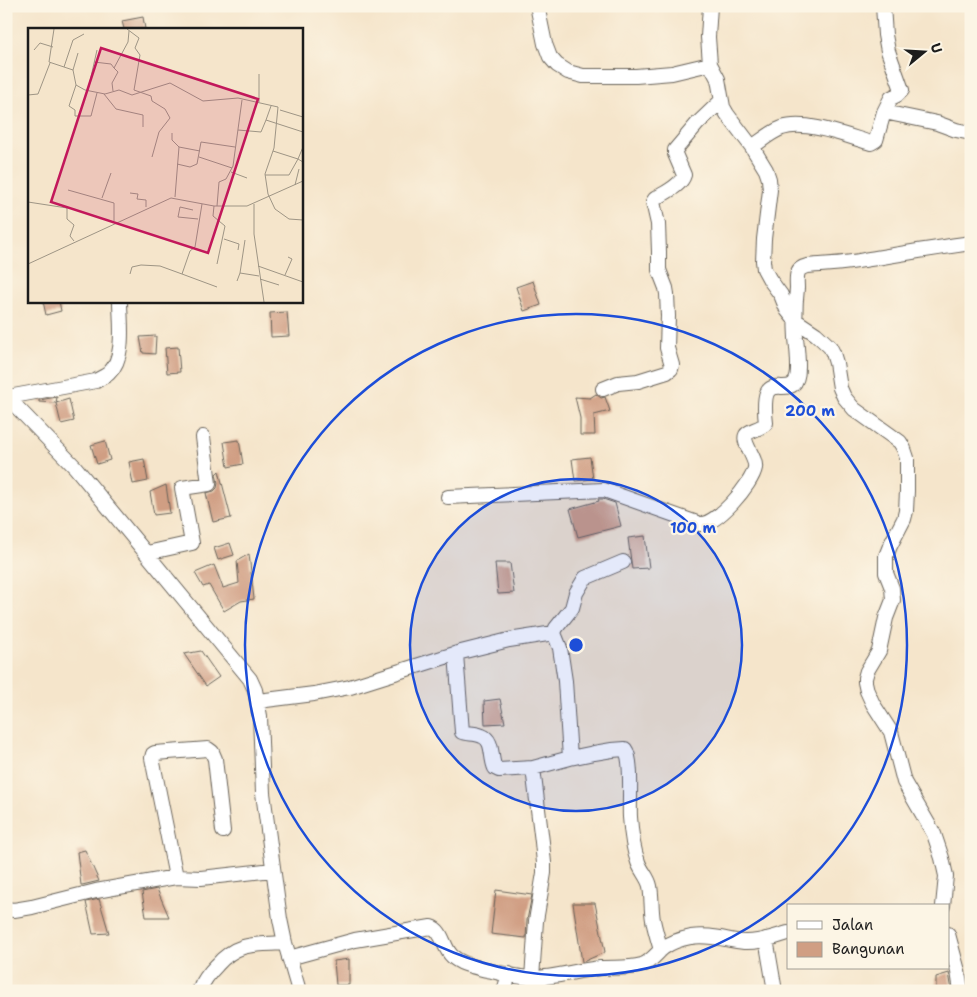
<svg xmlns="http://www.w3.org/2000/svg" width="977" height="997" viewBox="0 0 977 997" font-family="'Shantell Sans',sans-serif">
	<rect width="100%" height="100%" fill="#fcf5e5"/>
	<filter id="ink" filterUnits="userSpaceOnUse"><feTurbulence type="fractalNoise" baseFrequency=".02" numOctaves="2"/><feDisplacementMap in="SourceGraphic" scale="10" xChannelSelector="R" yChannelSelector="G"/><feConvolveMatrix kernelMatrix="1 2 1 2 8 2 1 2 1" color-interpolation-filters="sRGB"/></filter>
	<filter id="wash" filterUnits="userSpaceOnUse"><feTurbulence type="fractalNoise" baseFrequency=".0096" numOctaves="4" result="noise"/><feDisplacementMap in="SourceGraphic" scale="20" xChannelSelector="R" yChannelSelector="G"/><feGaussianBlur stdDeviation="1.12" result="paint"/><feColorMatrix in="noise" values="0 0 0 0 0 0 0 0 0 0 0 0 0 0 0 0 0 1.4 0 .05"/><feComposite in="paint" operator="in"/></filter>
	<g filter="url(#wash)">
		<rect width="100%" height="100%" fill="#f5e5cb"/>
		<g id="blocks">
			<path fill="#d09e83" d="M143,17L145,29H124L122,21Z
				M533,281L541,305L524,311L516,287Z
				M43,301H59L61,311L46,315Z
				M287,312L289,336L271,337L270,313Z
				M156,336L155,354L143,353L140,337Z
				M178,347L180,372L167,373L165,348Z
				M596,394L601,398L605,397L610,411L594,415L595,435H580V418L575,397L590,398Z
				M57,397L56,403L39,402V400Z
				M69,399L74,421L61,424L56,403Z
				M239,440L243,464L228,467L224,442Z
				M105,441L110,460L97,464L91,445Z
				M590,457L593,479L575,481L572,459Z
				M144,459L148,481L133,484L129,462Z
				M219,471L231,518L213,522L206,493L214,491L217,488L218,483L216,474Z
				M166,485L170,513L154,515L150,492Z
				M598,499H603L615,503L621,526L578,537L570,509L599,501Z
				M645,536L649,568L632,569L628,538Z
				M230,543L234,555L218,560L214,548Z
				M249,554L254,599L241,601L224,611L209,585L203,587L195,573L214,565L223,588L239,583L237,561Z
				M495,563H510L514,593L498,594Z
				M201,651L219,677L206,686L184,654Z
				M500,699L505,723L485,724L484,701Z
				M85,850L99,881L82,885H81L77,852Z
				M157,889L169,917H146L142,892Z
				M496,890L532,895L527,920L526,938L491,934Z
				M99,899L109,933L93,934L86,902Z
				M573,903H595L605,952L585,961L582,962Z
				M349,959V985H336L334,961Z
				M949,973L952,991H936V977Z"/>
		</g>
	</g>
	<g filter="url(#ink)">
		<use href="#blocks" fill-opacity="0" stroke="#686259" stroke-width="1"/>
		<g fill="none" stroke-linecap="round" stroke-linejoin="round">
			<g stroke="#686259" stroke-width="16">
				<path id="minor" d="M538,6V10L545,44L550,57L557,65L568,72L583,76H636L672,73L710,64
					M710,6L708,37L710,64L718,79L723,107L727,114L752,147L766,170L769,179L770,190L764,239L763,261L764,269L770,280L781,295L787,310L795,320L816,334L830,347L833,353L836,363L840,388L844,397L854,409L900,442L904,449L907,458V491L906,511L904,519L890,546L886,556V573L892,588L893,600L886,618L879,651L867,671L865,678V682L867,691L873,704L891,732L904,782L934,834L942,858L946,876L943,906
					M883,6L885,35L888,51L902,90L897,95L891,98L884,112
					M752,147C761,141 771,132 782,128C806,120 847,136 871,143L876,140L884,112L937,123L956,130L971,133
					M603,389L618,383L638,381L667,372L671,369L672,365L667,348L668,316L667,294L666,288L659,270V252L658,224L653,202L655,199C664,193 681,186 684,175L675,154V150L697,124L721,101
					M6,396L75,467L250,679L255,690L260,716L263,793L280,919L285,943L299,991
					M8,397L96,381C100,378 106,376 109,373C126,357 120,322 120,301
					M448,497L604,490L700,524C717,525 752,484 755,468C757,459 742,443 746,435C749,430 761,429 766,423C765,416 764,399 767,393C774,377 799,402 798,365C798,356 797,347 796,338C795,322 795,305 797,288C797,283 796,277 798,272C799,269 803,267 807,266C826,264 846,264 864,260C900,254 935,248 971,243
					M147,553L192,543L182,488L209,484L203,437
					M554,633L556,628L572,608L576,593L585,578L623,562
					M456,654L462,732C468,734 476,733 482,736C494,740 490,758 495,768L499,770L533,768L570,758L594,753L612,750L625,749C633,759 629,802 630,817C631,832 633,848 638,862C641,871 648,877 650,886C652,897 651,909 653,920C655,930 658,940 661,950
					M258,701L314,694L350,687L461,652L509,640L554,633L560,648L565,681L570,758
					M176,877L152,758L153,754L155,753L208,749L212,752L215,759L223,831
					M6,909L14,910L32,907L96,891L176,877L201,878L273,870
					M948,934L958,971L961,991
					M766,939L775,991
					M289,958L355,940L431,927C443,930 443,948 452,956C461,965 476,967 487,970C501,973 519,978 532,978C555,978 578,970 600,968C614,967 629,969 642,965C651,962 656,954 663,948C671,942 681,939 691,937C709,934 726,940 744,942C759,943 774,937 788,933
					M532,978L536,921L544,873V863L542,842L533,768
					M199,991C203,981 209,973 217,965C238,941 256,945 285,943
					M504,991L509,974"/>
			</g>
			<use href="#minor" stroke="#fff" stroke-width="14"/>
		</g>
	</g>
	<circle cx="576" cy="645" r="166" fill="#1d4ed8" fill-opacity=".12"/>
	<g fill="none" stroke="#1d4ed8" stroke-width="2.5">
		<circle cx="576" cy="645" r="166"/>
		<circle cx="576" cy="645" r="331"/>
	</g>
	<g transform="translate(28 28)">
		<rect width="275" height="275" fill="#f5e5cb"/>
		<path fill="none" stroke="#9e9585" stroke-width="1" d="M26,1L21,34L45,42L48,57L57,62L77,66L91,62L104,67L142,55L175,73L210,70L250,79L246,120L237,146L240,166L247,181L261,191L275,192M99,1L111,10L107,20L112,27L106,62L123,68L124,73L137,81L142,90L131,104L124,129M6,22L12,15L25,19M66,34L83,36L86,40M36,39L45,12L56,6M45,42L50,25M48,57L41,78L47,82V88H63L69,65M60,62L69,22M85,63L84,55L90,44L86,40L100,14L101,3M76,66L88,81L115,87V99M0,67L10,66L22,35M231,74V46M243,78L238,92L275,104M252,82L275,89M210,102L233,104L238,92M144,105V112L151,119M275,119L270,131L275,134M171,129L204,140M149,136L162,139L169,136L173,114L207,119M203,144L219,150M237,147H261L270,131L245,123M267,157L271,141M40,162L86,175V193M102,165L110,166L109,171L118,172V179M147,169L151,119L172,123M74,170L83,145M0,174L39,180V191L46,197L42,208L46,213M226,176V206L236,274M186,178L185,188L197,198L189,236M189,178L191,154L198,151L205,138L214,72M165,182L152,179L150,189L170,191M196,211L211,216L210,222M0,236L143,170L186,178H219L275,153M230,238L275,254M212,245L217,212M102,246L104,239L113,237L132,238L154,246L162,223L167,219L174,176M154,246L189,259M257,247L264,231L260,229M232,251L251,257M209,253L212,245L231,248"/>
		<path fill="#c2185b" fill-opacity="0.15" stroke="#c2185b" stroke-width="2.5" d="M73,20L230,71L180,225L23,174Z"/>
		<rect width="275" height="275" fill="none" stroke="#1c1c1c" stroke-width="2.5"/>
	</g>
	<circle cx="576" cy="645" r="8" fill="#1d4ed8" stroke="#fcf5e5" stroke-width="2.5"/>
	<g font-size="15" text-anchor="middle" font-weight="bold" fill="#1d4ed8" stroke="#fcf5e5" stroke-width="4.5" stroke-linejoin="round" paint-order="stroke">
		<text x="810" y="416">200 m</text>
		<text x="693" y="533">100 m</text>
	</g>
	<rect width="977" height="997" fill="none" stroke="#fcf5e5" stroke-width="25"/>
	<rect x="787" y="904" width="162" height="65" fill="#fcf5e5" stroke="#a29e95"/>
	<rect x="797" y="921" width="25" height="8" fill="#ffffff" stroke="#a29e95"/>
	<text x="832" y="930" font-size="15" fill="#1c1c1c">Jalan</text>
	<rect x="797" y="942" width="25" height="15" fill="#d09e83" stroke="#a29e95"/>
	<text x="832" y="954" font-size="15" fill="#1c1c1c">Bangunan</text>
	<g transform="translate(924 52) rotate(72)" stroke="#fcf5e5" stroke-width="4" paint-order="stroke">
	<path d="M0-4L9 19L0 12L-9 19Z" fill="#1c1c1c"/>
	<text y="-8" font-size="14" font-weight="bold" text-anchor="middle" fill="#1c1c1c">U</text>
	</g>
</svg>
